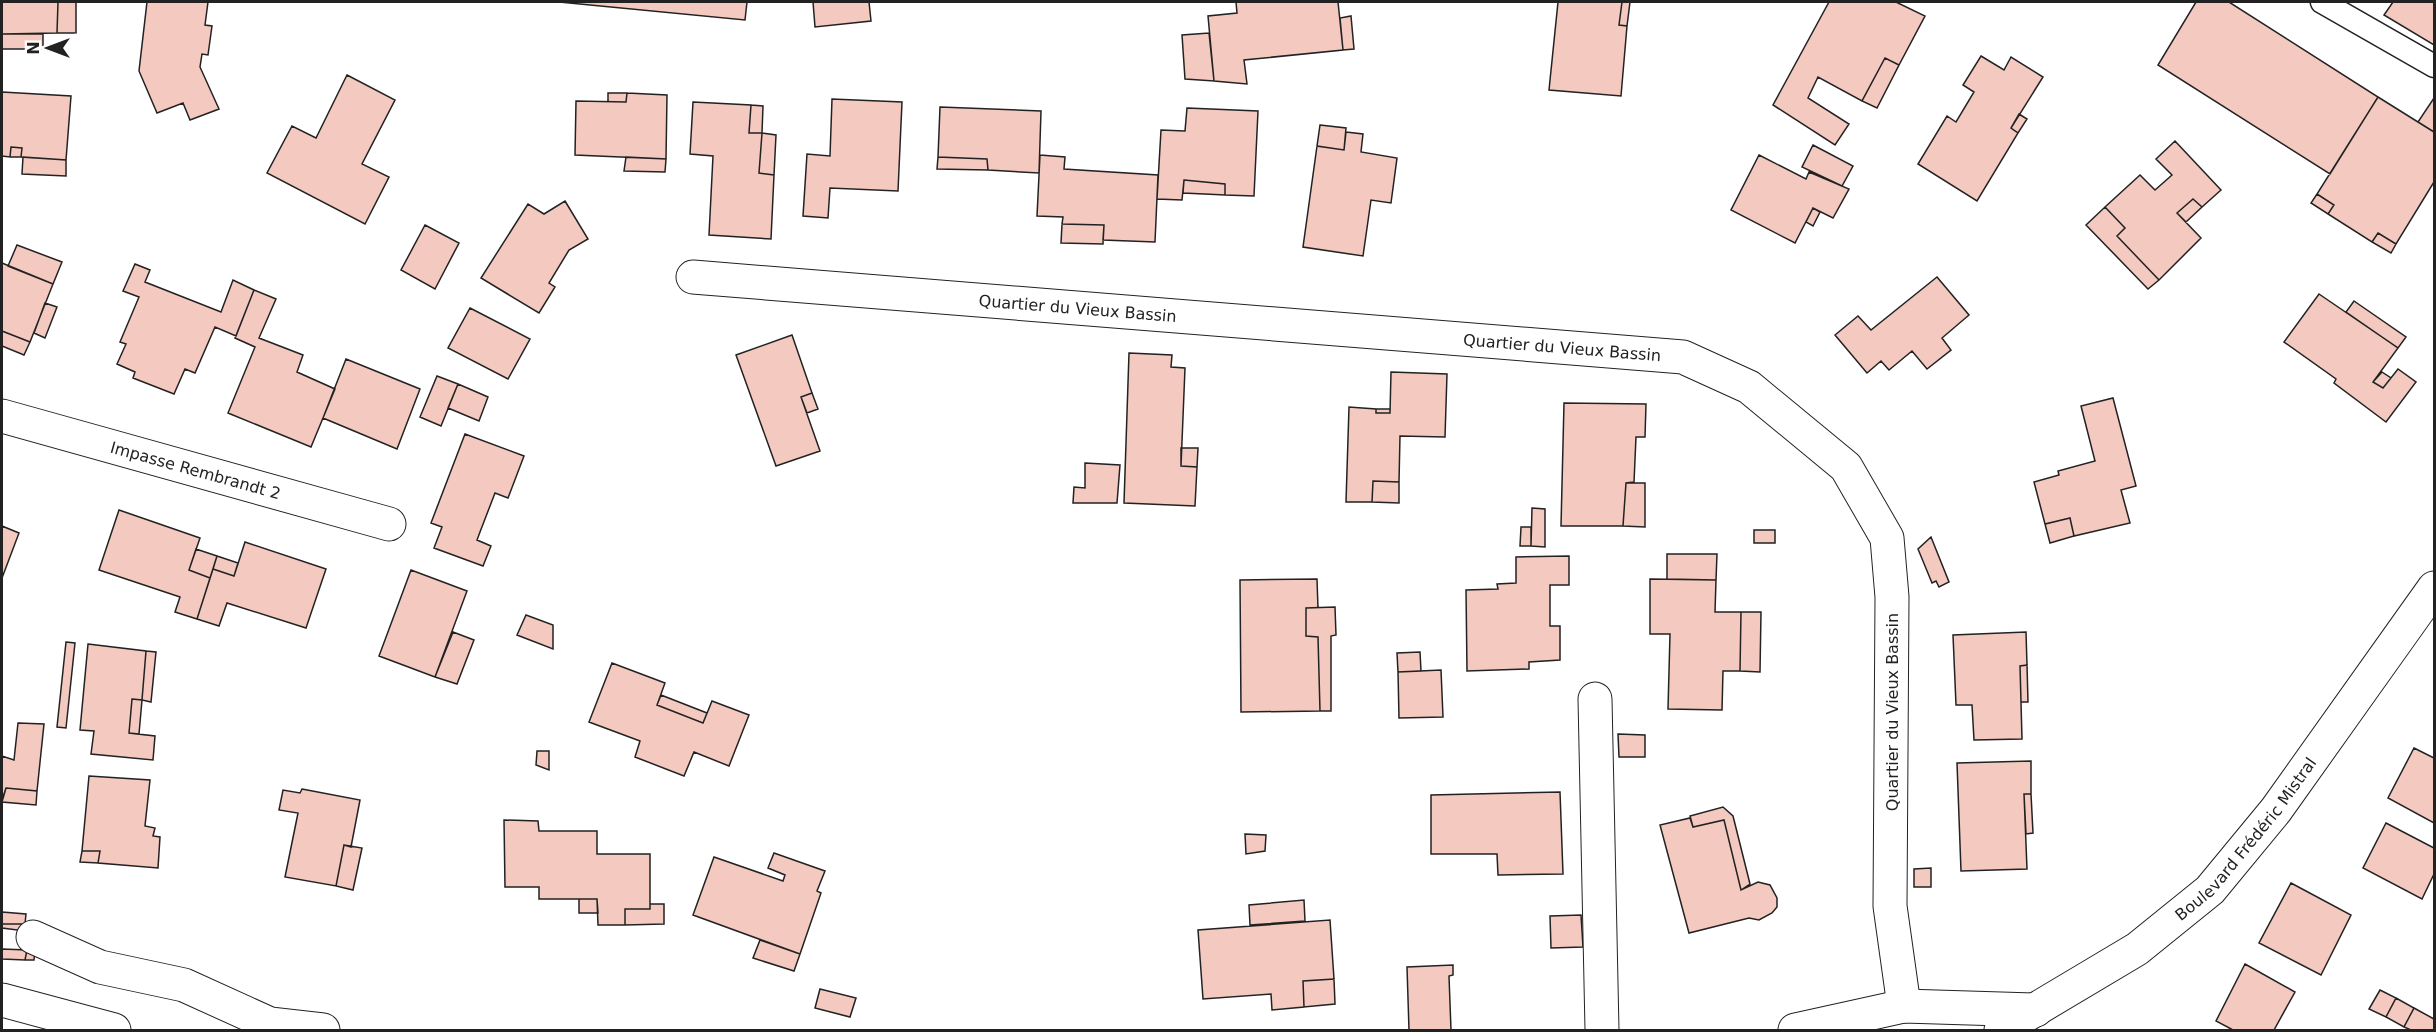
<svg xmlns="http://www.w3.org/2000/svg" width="2436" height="1032" viewBox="0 0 2436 1032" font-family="'DejaVu Sans',sans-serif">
	<rect width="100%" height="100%" fill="#fff"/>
	<path fill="#f3c9c0" stroke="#222" stroke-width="1.5" d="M2,2H58L57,33L2,34Z
		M58,2H76V33H57Z
		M147,2H208L205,25L212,26L208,55L202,54L200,67L219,109L190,120L183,103L157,113L139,71Z
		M559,2H747L745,20Z
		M813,2H869L871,21L815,27Z
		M1236,2H1338L1343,50L1244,60L1247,84L1214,81L1208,16L1237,13Z
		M1558,2H1622L1619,25L1627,26L1621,96L1549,90Z
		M1622,2H1630L1627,26L1619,25Z
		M1829,2H1896L1925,16L1899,65L1885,58L1862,101L1818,77L1808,98L1849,124L1835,145L1773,105Z
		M2196,2H2229L2378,97L2330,174L2158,65Z
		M2393,2H2434V45L2384,15Z
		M1351,16L1354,49L1343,50L1340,18Z
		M1209,33L1214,81L1185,79L1182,35Z
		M2,34H43V49H2Z
		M1981,56L2004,70L2011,57L2043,77L2011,128L2018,133L1977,201L1918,164L1947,116L1956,122L1974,92L1963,85Z
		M1885,58L1899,65L1877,108L1862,101Z
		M347,75L395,100L362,164L389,177L365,224L267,173L292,126L316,138Z
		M2,92L71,96L66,160L21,157L22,148L11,147L10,157L2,156Z
		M608,93H627L626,102H608Z
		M627,93L667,95L666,159L575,155L576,101L626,102Z
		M2378,97L2434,132V182L2396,244L2378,233L2372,242L2328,214L2334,205L2317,194Z
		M2434,98V132L2418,122Z
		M832,99L902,102L898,191L830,188L828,218L803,216L807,154L830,156Z
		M693,102L751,105L749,133H762L759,173L774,175L771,239L709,235L713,156L690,154Z
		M751,105L763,106L762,133H749Z
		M940,107L1041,111L1039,173L988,170L987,159L938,157Z
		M1187,108L1258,111L1254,196L1225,195V184L1184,180L1182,200L1157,199L1161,130L1185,131Z
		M2019,114L2027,119L2018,133L2011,128Z
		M1320,125L1346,128L1344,150L1317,146Z
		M1346,132L1363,134L1361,152L1397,158L1391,203L1371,200L1363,256L1303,247L1317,146L1344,150Z
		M762,133L776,135L774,175L759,173Z
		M2175,141L2221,190L2202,207L2193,199L2177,213L2201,238L2159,280L2117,236L2125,228L2105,207L2140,175L2155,190L2172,175L2156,159Z
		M1813,145L1853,166L1842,186L1802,167Z
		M11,147L22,148L21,157H10Z
		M1040,155L1065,157L1064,169L1158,175L1155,242L1103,240L1104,225L1062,224L1063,217L1037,216Z
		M1759,155L1806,179L1809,172L1849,189L1833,218L1813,208L1795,243L1731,210Z
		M23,157L66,160V176L22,174Z
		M626,157L666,159L665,172L624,171Z
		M938,157L987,159L988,170L937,169Z
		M1184,180L1225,184V195L1183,193Z
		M2317,194L2334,205L2328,214L2311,203Z
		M2193,199L2202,207L2186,222L2177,213Z
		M565,201L588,239L569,250L549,283L555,287L539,313L481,278L528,204L544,214Z
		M2105,207L2125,228L2117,236L2159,280L2148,289L2086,225Z
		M1813,208L1820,212L1813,226L1806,222Z
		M1062,224L1104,225L1103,244L1061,243Z
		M425,225L459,243L435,289L401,270Z
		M2378,233L2396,244L2391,253L2372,242Z
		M17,245L62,262L53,284L8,266Z
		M2,263L53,284L30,342L2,331Z
		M135,264L150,270L145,282L221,312L233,280L254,290L236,336L215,327L195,373L185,369L174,394L133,378L135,372L117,364L126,344L120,342L139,297L123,291Z
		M1937,277L1969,315L1942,338L1951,350L1927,369L1912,351L1889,370L1881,361L1867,373L1835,335L1858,316L1871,330Z
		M254,290L276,299L259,338L303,355L297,372L335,389L311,447L228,413L255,347L235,338Z
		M2319,294L2398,348L2373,382L2383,388L2398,369L2416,382L2386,422L2334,383L2336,379L2284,342Z
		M2354,301L2406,337L2398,348L2346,312Z
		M45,303L57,307L45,338L34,333Z
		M470,308L530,339L508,379L448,348Z
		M2,331L30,342L24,355L2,346Z
		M792,335L812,393L801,397L820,451L776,466L736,355Z
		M1129,353L1172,355L1171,367L1185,368L1181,466L1197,467L1195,506L1124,503Z
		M346,359L420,389L397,449L323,418Z
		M1391,372L1447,374L1445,437L1400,436L1399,482L1373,481L1372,502H1346L1349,407L1376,409V413H1390Z
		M2382,372L2391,378L2383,388L2373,382Z
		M437,376L458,384L441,426L420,417Z
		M458,384L488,397L479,421L448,408Z
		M812,393L818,409L807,413L801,397Z
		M2113,398L2136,486L2121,490L2130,523L2074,536L2070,518L2045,524L2034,482L2059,475L2058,471L2095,461L2081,406Z
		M1564,403L1646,404L1645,437H1636L1634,482L1626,483L1623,526H1561Z
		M1376,409H1390V413H1376Z
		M465,434L524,456L508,498L495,493L480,532L477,540L491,546L483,566L434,548L442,527L431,523Z
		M1181,448H1198L1197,467L1181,466Z
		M1085,463L1120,465L1117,503H1073L1074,487L1085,488Z
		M1373,481L1399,482V503L1372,502Z
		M1626,483H1645V527L1623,526Z
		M1532,508L1545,509V547L1531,546Z
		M119,510L200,538L189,570L210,578L197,619L175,612L180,597L99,570Z
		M2070,518L2074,536L2050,543L2045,524Z
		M2,526L19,533L2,578Z
		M1521,527H1531V546H1520Z
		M1754,530H1775V543H1754Z
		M1931,537L1949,582L1939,587L1936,581L1932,583L1918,549Z
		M245,542L326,569L306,628L227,603L219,626L197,619L213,569L234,576Z
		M196,549L217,556L210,578L189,570Z
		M1667,554H1717L1716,580L1667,579Z
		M217,556L238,563L234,576L213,569Z
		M1569,556V585H1550V626H1560V660L1529,662V669L1467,671L1466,590L1498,589L1497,584L1516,583V557Z
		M411,570L467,591L435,677L379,656Z
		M1317,579L1318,608H1306V636L1318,637L1320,711L1241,712L1240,580Z
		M1650,579L1716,580L1715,612H1741L1740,671H1723L1722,710L1668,709L1670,634H1650Z
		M1335,607L1336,635L1331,636V711H1320L1318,637L1306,636V608Z
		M1741,612H1761L1760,672L1740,671Z
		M526,615L553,625V649L517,635Z
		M453,632L474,640L457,684L435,677Z
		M2026,632L2027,665L2020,666L2022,739L1974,740L1972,705H1956L1953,635Z
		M66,642L75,643L66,728L57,727Z
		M88,644L146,651L142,700L132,699L129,733L155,736L153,760L91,754L94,731L80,730Z
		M146,651L156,652L151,702L142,700Z
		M1420,652L1421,671L1398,672L1397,653Z
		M612,663L665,683L657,705L703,723L712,701L749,715L729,766L694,752L684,776L635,757L640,741L589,722Z
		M2027,665L2028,702H2021L2020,666Z
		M1441,670L1443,717L1399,718L1398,672Z
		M661,695L707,713L703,723L657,705Z
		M132,699L142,700L139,734L129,733Z
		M18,723L44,724L37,791L6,788L2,800V756L14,760Z
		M1618,734L1645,735V757H1619Z
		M2414,748L2434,758V823L2388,798Z
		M537,751H549V770L536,765Z
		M2031,761V794H2024L2027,869L1961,871L1957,763Z
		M89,776L150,780L145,826L155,828L153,836L160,837L158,868L98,863L100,851H82Z
		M6,788L37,791L36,805L2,802Z
		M302,789L360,800L351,847L344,845L336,886L285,877L298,813L279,810L283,790L300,793Z
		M1560,792L1563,874L1498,875L1497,854H1431V795Z
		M2024,794H2031L2033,833L2026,834Z
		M1723,807L1733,816L1750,884L1741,890L1724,820L1693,827L1690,816Z
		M1690,818L1693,827L1724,820L1741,890L1758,882L1770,885L1777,898V907L1772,913L1759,920L1749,918L1689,933L1660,825Z
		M504,820L538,821L539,831H597V854H650V909H625V925H598L597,899H539V887H505Z
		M2386,823L2434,848V874L2422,899L2363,868Z
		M1245,834L1266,835L1265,851L1246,854Z
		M344,845L362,848L353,890L336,886Z
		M82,851H100L98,863L80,862Z
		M774,853L825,871L817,891L821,893L800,954L693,915L714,857L783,881L785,875L768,868Z
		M1931,868V887H1914V869Z
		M2291,883L2351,915L2321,975L2259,943Z
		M579,899H597L598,913H579Z
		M1304,900L1305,921L1250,925L1249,905Z
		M650,904H664V924L625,925V909H650Z
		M2,912L26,914L25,924H2Z
		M1581,915L1583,947L1551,948L1550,916Z
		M1330,920L1334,979L1303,981L1304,1007L1272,1010L1271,994L1203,999L1198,930Z
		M2,924H25V931L2,928Z
		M760,940L800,954L794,971L753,958Z
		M2,949L27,950L25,960L2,959Z
		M27,950H35L34,960H25Z
		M2245,964L2295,992L2274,1030H2233L2216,1021Z
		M1453,965V975L1449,976L1451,1030H1409L1407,967Z
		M1334,979L1335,1004L1304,1007L1303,981Z
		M820,989L856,998L850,1017L815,1008Z
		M2380,990L2396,998L2386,1017L2369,1009Z
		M2396,998L2414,1008L2404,1027L2386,1017Z
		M2414,1008L2434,1019V1030H2411L2404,1027Z"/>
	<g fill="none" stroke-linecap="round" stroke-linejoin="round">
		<g stroke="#222" stroke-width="25">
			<path id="service" d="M2322,2L2434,66"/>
		</g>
		<g stroke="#222" stroke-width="35">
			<g id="minor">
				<path id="s1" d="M693,277L1683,357L1749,387L1846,467L1887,538L1892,597L1890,906L1904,1006"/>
				<path id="s2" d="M2,416L389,524"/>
				<path d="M1595,699L1602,1030"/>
				<path d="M33,937L100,967L184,985L270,1024L323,1030"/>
				<path d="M1795,1030L1904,1006L2036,1010"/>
				<path id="s3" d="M2001,1030L2137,949L2210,890L2276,810L2434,588"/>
			</g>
		</g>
		<g stroke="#222" stroke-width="35">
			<path id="tertiary" d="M2,1000L114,1030"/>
		</g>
		<use href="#service" stroke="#fff" stroke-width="22"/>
		<use href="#minor" stroke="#fff" stroke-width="33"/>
		<use href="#tertiary" stroke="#fff" stroke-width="33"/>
	</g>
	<g text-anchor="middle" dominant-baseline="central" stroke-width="4.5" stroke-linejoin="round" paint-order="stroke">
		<g font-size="16" fill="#222" stroke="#fff">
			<text stroke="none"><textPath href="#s1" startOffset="386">Quartier du Vieux Bassin</textPath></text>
			<text stroke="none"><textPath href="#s1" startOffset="872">Quartier du Vieux Bassin</textPath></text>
			<text stroke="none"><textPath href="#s2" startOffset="201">Impasse Rembrandt 2</textPath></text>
			<text transform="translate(1892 712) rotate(-90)">Quartier du Vieux Bassin</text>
			<text stroke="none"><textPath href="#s3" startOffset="314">Boulevard Frédéric Mistral</textPath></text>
		</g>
	</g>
	<rect width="2436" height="1032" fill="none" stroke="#222222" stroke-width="6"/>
	<g transform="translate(48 48) rotate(270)" stroke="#ffffff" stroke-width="4.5" paint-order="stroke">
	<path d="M0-4.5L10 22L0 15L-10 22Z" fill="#222222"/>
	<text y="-9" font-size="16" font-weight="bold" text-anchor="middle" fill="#222222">N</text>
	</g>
</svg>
